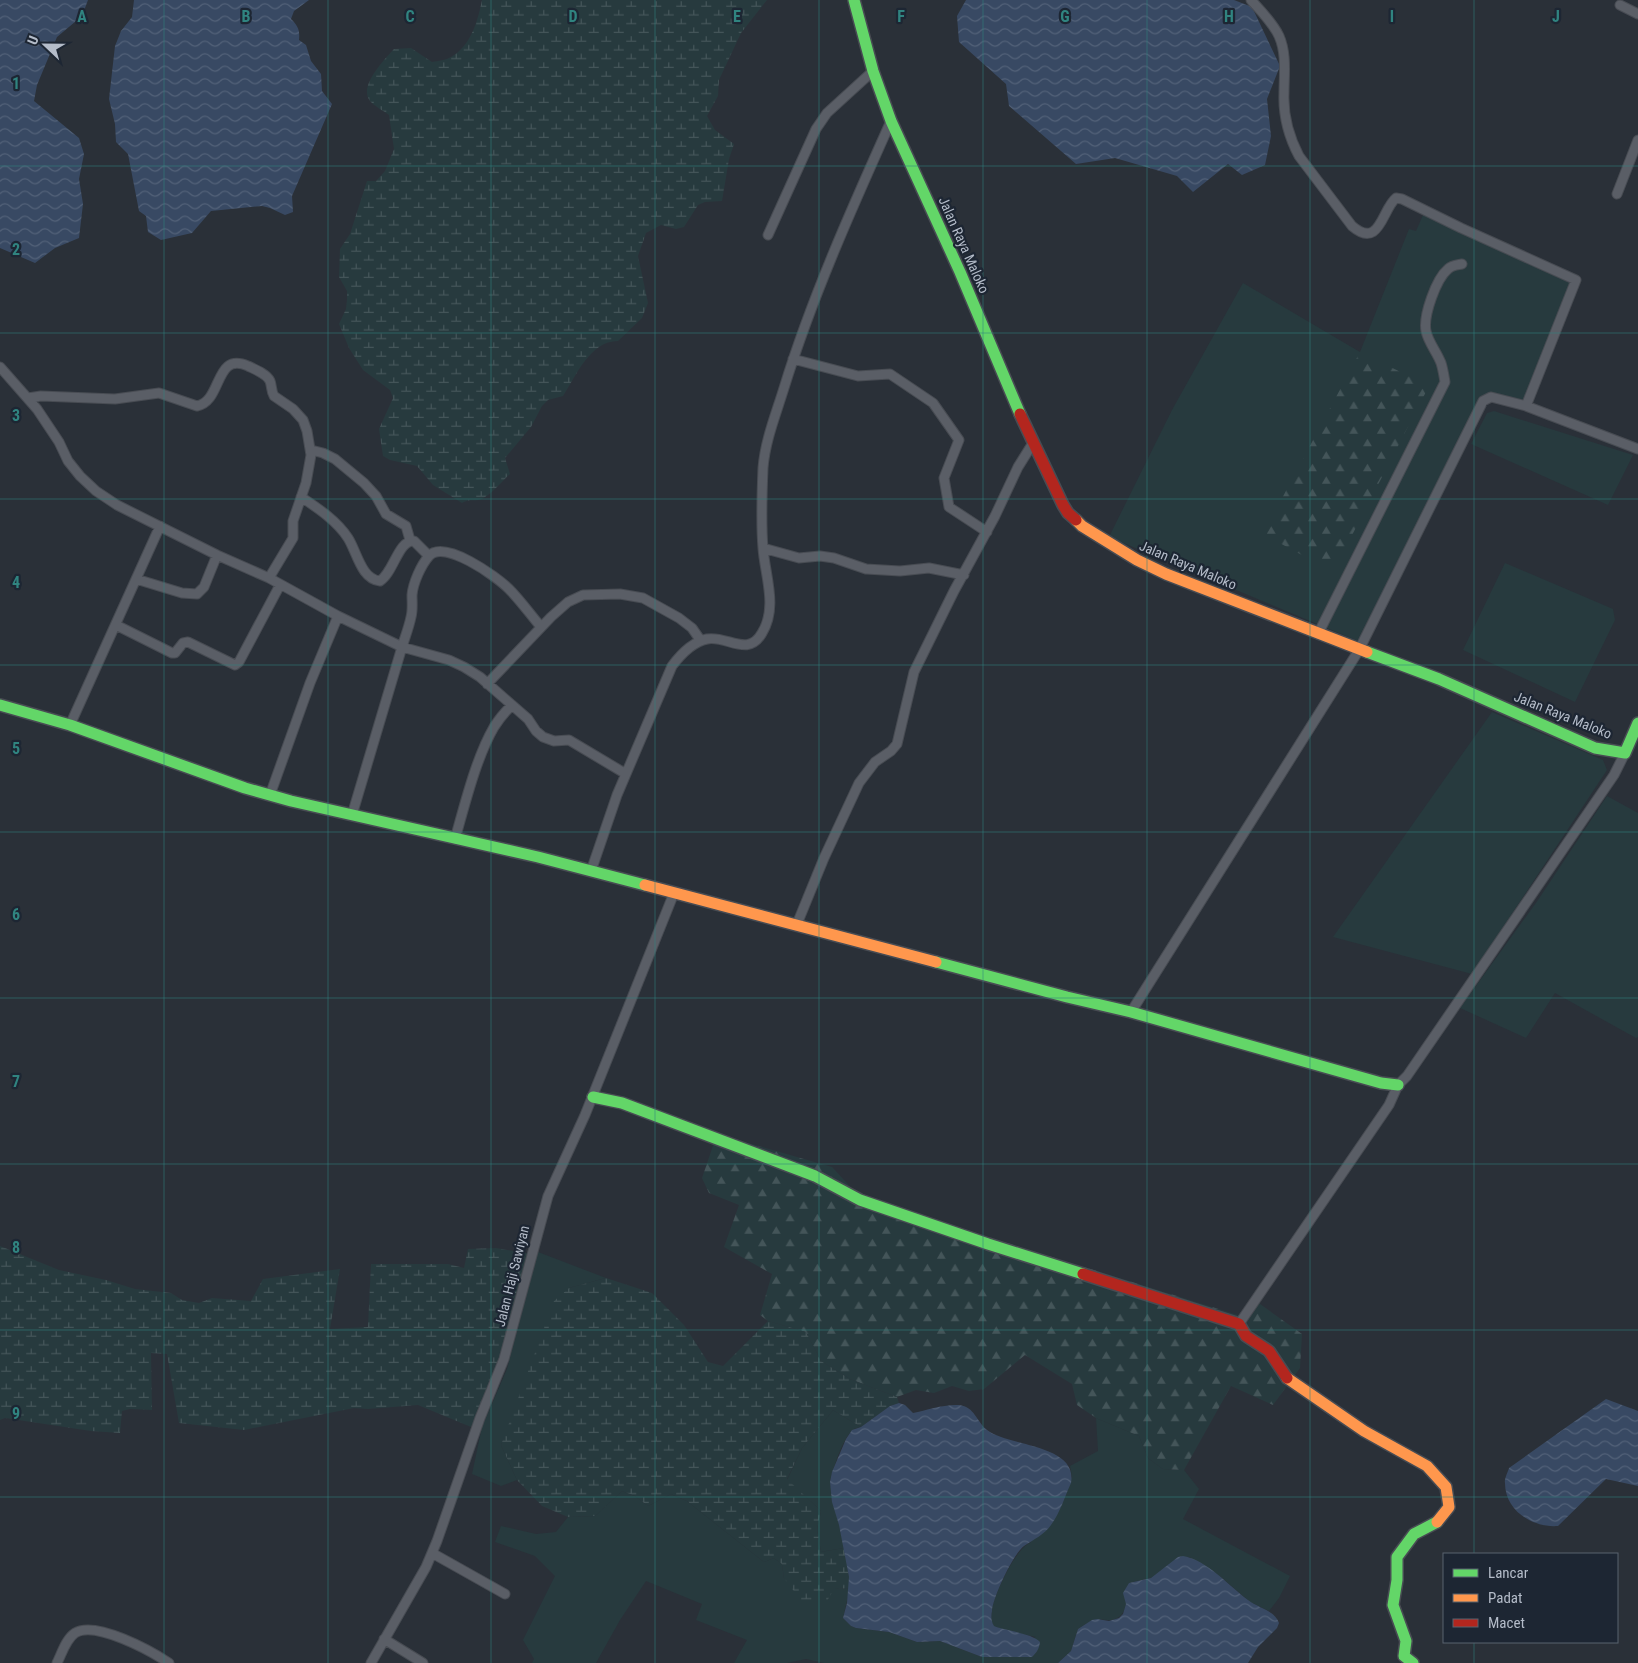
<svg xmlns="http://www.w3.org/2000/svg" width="1638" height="1663" viewBox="0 0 1638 1663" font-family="'Roboto Condensed',sans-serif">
	<defs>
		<pattern id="forest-firs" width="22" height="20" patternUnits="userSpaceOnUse" patternTransform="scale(1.25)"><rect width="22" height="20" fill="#273a3e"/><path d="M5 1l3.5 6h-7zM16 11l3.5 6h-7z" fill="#445559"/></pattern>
		<pattern id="wetland-marsh" width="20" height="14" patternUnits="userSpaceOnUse" patternTransform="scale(1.25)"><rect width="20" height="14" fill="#273a3e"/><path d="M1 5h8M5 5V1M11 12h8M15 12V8" fill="none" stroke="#445559"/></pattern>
		<pattern id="water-waves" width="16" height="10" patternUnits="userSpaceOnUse" patternTransform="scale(1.25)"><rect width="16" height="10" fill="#384963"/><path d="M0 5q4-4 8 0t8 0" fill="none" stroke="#526178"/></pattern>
	</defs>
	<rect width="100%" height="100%" fill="#2a3038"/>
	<path fill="#273a3e" d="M1423,215L1575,285L1521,408L1484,395L1358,641L1109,537L1172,410L1243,283L1360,352L1409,229L1416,231Z
		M1494,411L1633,455L1608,505L1471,444L1487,413Z
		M1505,563L1613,609L1615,620L1575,702L1463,650Z
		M1492,712L1603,760L1607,770L1472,974L1333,937Z
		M1607,796L1638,813V1037L1636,1038L1555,993L1526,1038L1460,1008L1538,900Z
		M538,1252L606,1278L569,1288L501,1445L517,1480L501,1486L472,1474L482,1427L507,1369Z
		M833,1410L861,1427C858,1428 855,1428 853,1430C843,1437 833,1469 830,1482L844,1548L821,1552L817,1529L821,1511L787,1480L802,1448Z
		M1096,1418L1139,1436L1148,1458L1163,1469L1184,1470L1199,1489L1183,1519L1290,1576L1279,1598L1269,1611L1250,1602L1222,1578L1189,1557L1151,1578L1129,1583C1127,1597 1128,1617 1112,1620C1106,1621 1101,1618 1096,1620C1090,1621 1083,1626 1078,1629L1071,1651L1058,1663H824L806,1659L787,1663H734L747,1640L696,1620L702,1604L646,1581L620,1620L596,1663H532L534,1659L523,1640L555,1576L535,1556L495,1542L501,1526L536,1534L556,1532L568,1517L595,1516L622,1491L635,1496L648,1506L671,1494L687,1501L764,1562L774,1558L782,1564L784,1578L834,1589L850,1588L843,1618L851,1626L856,1628L889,1632L917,1642L940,1641L982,1657L1036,1637L1004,1630L993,1626C991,1621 991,1616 992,1610C994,1595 1015,1549 1030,1543L1072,1477L1070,1466L1098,1451Z"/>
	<path fill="url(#forest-firs)" d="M1360,352L1429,386L1333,572L1263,534Z
		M717,1134L832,1167L856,1193L982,1235L1241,1316L1253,1299L1302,1334L1300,1368L1273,1405L1231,1386L1184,1470L1163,1469L1148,1458L1139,1436L1096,1418L1077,1405L1072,1384L1025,1355L984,1389L969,1391L952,1386L934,1393L916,1390L897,1397L850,1379L821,1361L806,1332L768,1321L760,1315L772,1274L724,1247L739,1205L709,1193L702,1178Z"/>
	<path fill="url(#wetland-marsh)" d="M482,0H767L741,33L719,80L718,96L707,116L715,130L734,144L729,159L722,201L705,202L698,205L684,227L676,229L661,225L646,233L638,256L648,303L642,318L618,341C590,341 576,376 563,396L548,400L542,406L531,427L505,458L510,474C501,482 489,498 478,500C471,501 469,499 462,503L433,485L417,466L390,460L383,456L379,429L393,398L390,390L363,370L349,348L339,324L346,309L347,299V291L339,277L340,249L350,234L367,181H376L385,171L394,149L389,115C384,111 374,106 370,101C358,86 385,59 394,49L411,48L432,62C438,61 446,60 451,57C471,46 478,20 482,0Z
		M0,1246L59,1270L106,1280L135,1289L171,1293L182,1300L199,1303L212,1298L251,1301L263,1279L340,1269L330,1329L368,1327L371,1264H448L464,1268L468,1249L496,1248L530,1254L500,1370L471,1427L418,1405L368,1409L354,1408L244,1430L179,1423L167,1354L151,1353L152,1410L130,1409L122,1411L120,1433L91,1431L5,1418L0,1420Z
		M606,1278L652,1293L684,1325L708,1362L723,1366L768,1321L806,1332L821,1361L850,1379L897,1397L899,1403L890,1406L861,1427L833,1410L802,1448L787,1479L821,1511L817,1529L821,1552L844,1548L849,1577L850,1588L834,1589L827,1601L802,1602L784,1578L782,1564L774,1558L764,1562L687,1501L671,1494L648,1506L635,1496L622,1491L595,1516L568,1517L542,1506L517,1480L501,1445L554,1301L569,1288Z"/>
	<path fill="url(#water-waves)" d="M0,0H88L82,16L57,37L37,85L34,101L79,138L84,154L79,179L83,204L79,238L55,248L35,263L0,248Z
		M134,0H309L294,11L291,19C298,26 300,30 299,40L306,45L311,61L321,74L322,91L332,104L292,196L293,212L285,215L270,208L262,206L211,211L192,233L161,240L148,232L146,216L139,211L128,154L116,142L115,124L109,99L115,46L121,31L132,17Z
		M966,0H1234L1252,7L1280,66L1267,99L1271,136L1265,165L1242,175L1228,164L1193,192L1177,176L1115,158L1076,164L1009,106L1006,84L959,42L957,16Z
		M1606,1399L1638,1411V1486L1606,1479L1558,1526C1533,1528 1505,1511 1505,1483C1504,1479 1508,1472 1509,1468Z
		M899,1403L905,1405L913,1413C927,1410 944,1404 959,1405C975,1407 976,1421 987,1430C1009,1447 1078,1444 1071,1483C1065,1496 1060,1513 1051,1525C1045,1534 1033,1540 1024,1546C1013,1554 993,1597 992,1611C991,1616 991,1621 994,1626C1006,1631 1032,1633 1040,1642C1039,1649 1037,1652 1032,1657H982L940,1641L917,1642L889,1632L856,1628L851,1626L843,1618L847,1603L849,1577L839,1525L832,1502L830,1482L832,1472L846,1439L852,1430L861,1427L890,1406Z
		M1183,1556C1207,1560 1229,1586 1248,1600C1258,1608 1274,1610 1279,1623L1277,1628L1258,1647L1248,1663H1058L1071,1651L1078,1629L1092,1620L1097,1619L1109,1621L1119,1618L1123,1614L1126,1604L1123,1593L1129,1583L1151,1578L1178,1557Z"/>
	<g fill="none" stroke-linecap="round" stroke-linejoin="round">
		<g stroke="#484c53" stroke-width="11">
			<path id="street" d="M1251,0C1261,11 1273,23 1279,36C1287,54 1284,75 1284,93C1283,115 1289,137 1299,156L1352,226C1380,250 1382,209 1396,198L1402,199L1461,228L1576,280L1526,406
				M1620,5L1638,14
				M1617,194L1638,140
				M768,235L816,129L827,113L873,71
				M793,359L858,376L890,374L933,403L959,440L944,478L949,507L987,532
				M0,367L37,409L59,442L68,461L80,476L96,491L117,505L217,555L269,578L338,616L402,647L352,815
				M28,398L41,396L115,399L159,393L197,406C223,401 214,351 248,366C254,369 267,374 270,381C272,386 271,391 274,396L293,409L303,420L307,431L311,455L306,483L293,521V538L269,578
				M311,450L323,453L335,459L364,483L376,496L386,514L406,526L410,540
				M301,497C318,508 337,521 348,538C357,552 361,579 380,581C394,572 398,540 414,541L429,556
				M763,548L799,558L820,556L834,558L866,569L900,571L929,568L964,575
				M136,579L182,593L197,594L204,587L217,555
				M116,625L172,653H175L183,643L188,642L235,665L239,662L280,585
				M541,627C530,614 520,600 509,589C496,576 444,539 429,556C421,565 413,583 412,595C412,602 413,610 411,617C409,627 405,637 402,647L449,660L464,667L480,677L528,719L536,731L543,737L554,741L569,740L626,774
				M1318,634L1445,382C1444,376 1443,369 1441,363C1437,352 1428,342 1426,331C1423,316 1436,279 1448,269C1452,265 1457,265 1462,264
				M487,684L551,617L568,602L583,595L620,594L643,598L679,618L692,628L701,641
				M70,725L160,526
				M270,795L310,683L338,616
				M455,839C465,804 476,758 494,727C499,719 505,712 511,706
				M591,871L617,795L672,666C681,654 692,642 707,639C727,635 748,658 762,633C778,607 765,576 763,548C761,525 762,492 763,468C765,441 776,414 784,388C812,297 852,208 891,121
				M797,924L824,858L859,783L875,762L891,751L897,744L914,672L954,591L995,516L1018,467L1033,443
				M1131,1012L1359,650L1483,401L1491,397L1526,406L1638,449
				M1239,1324L1389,1105L1398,1085L1407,1076L1614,775L1625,753
				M432,1553L505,1594
				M384,1639L423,1663
				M57,1663C62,1653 66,1639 75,1633C95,1620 151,1651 169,1663
				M371,1663L426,1567L437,1541L480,1418L504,1359L548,1196L585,1115L674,893"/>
		</g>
		<g stroke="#484c53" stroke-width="14">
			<path id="fast" d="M854,0L873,71L891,121L960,272L1020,414
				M1367,652L1439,679L1595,748L1625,753L1638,723
				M0,705L70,725L245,788L291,801L538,857L645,885
				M936,962L1067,997L1131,1012L1381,1083L1398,1085
				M593,1097L622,1103L815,1176L860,1200L988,1244L1083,1274
				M1413,1663L1404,1656L1406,1641L1393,1605L1397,1580V1557L1414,1534L1437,1522"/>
		</g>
		<g stroke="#484c53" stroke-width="14">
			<path id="slow" d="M1076,520L1082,526L1137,560L1166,574L1367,652
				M645,885L936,962
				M1287,1378L1364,1431L1427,1466L1446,1487L1449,1507L1437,1522"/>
		</g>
		<g stroke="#484c53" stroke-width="14">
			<path id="jam" d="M1020,414L1063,505L1068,513L1076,520
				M1083,1274L1239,1324L1246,1336L1269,1351L1287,1378"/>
		</g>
		<use href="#street" stroke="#5a5e66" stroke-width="9"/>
		<use href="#fast" stroke="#63d668" stroke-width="11"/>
		<use href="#slow" stroke="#ff974d" stroke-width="11"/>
		<use href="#jam" stroke="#b3261e" stroke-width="11"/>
	</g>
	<path fill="none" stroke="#308480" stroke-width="1" stroke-opacity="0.55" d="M164,0V1663M328,0V1663M491,0V1663M655,0V1663M819,0V1663M983,0V1663M1147,0V1663M1310,0V1663M1474,0V1554M0,166H1638M0,333H1638M0,499H1638M0,665H1638M0,832H1638M0,998H1638M0,1164H1638M0,1330H1638M0,1497H1638M1474,1642V1663"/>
	<g text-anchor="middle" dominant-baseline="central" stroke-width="4.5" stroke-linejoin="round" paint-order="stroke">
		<g font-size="14" fill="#b4bcc9" stroke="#1d2633">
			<text transform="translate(964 245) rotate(66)">Jalan Raya Maloko</text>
			<text transform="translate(1188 565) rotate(23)">Jalan Raya Maloko</text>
			<text transform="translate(1563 715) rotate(22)">Jalan Raya Maloko</text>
			<text transform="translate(512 1276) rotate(-76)">Jalan Haji Sawiyan</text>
		</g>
	</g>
	<g font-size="16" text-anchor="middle" font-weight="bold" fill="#308480" stroke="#1d2633" stroke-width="4.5" stroke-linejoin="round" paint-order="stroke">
		<text x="82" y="22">A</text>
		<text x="246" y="22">B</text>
		<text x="410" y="22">C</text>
		<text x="573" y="22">D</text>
		<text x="737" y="22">E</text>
		<text x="901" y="22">F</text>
		<text x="1065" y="22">G</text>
		<text x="1229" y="22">H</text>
		<text x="1392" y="22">I</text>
		<text x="1556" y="22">J</text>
		<text x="16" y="89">1</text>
		<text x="16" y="255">2</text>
		<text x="16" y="421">3</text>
		<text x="16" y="588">4</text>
		<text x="16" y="754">5</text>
		<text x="16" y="920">6</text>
		<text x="16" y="1087">7</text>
		<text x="16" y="1253">8</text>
		<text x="16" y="1419">9</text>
	</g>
	<rect x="1443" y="1553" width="175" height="90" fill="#1d2633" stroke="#59626f"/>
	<rect x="1453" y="1569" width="25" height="8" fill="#63d668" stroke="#59626f"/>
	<text x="1488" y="1578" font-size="15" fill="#b4bcc9">Lancar</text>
	<rect x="1453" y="1594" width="25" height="8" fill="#ff974d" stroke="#59626f"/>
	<text x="1488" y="1603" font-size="15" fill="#b4bcc9">Padat</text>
	<rect x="1453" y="1619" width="25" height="8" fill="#b3261e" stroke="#59626f"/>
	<text x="1488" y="1628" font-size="15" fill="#b4bcc9">Macet</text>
	<g transform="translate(45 45) rotate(292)" stroke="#1d2633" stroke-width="4" paint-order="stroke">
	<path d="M0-4L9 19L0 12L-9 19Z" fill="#b4bcc9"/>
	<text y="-8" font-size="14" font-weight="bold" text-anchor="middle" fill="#b4bcc9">U</text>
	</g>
</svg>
